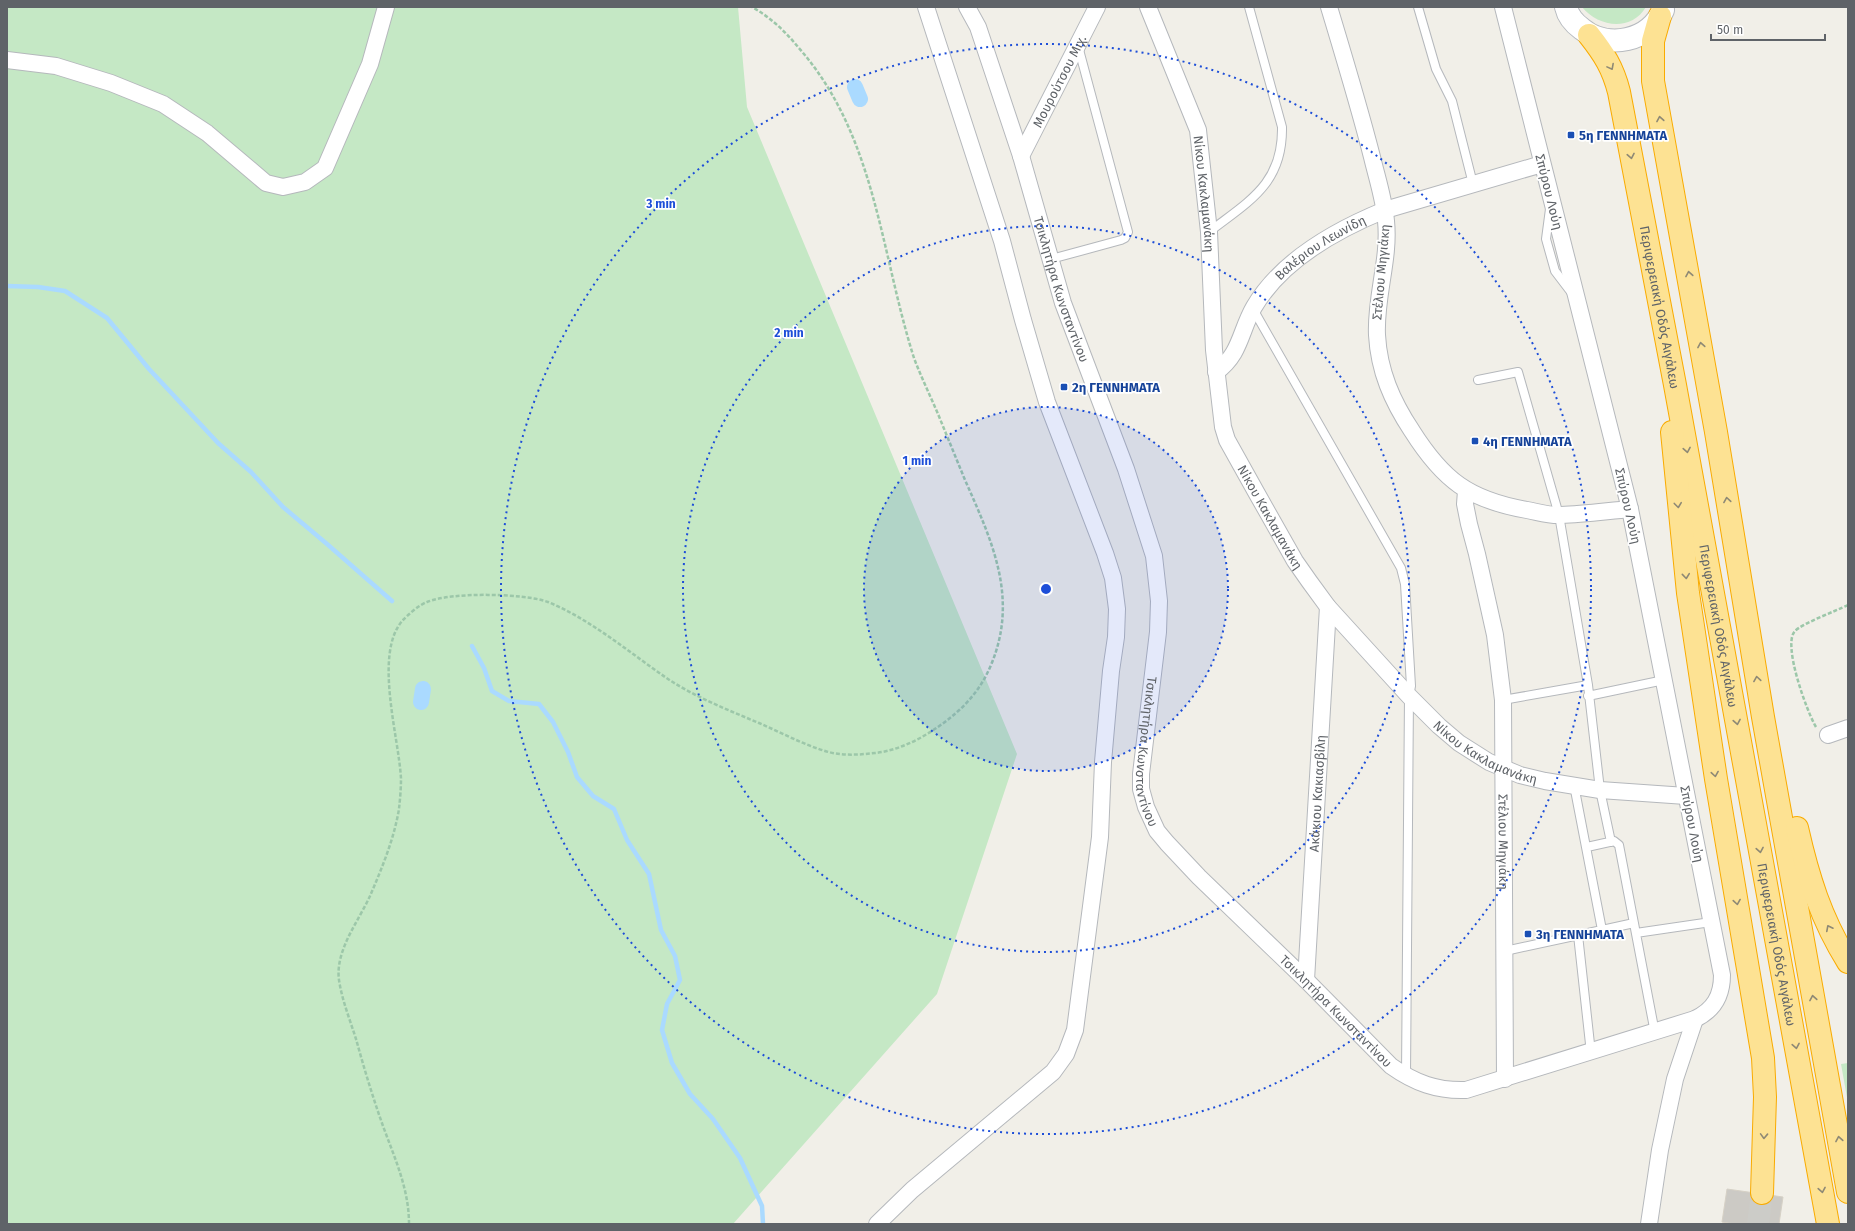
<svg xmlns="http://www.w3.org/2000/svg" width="1855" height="1231" viewBox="0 0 1855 1231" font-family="'Fira Sans',sans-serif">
	<rect width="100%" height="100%" fill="#f1efe8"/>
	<path fill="#c5e8c5" d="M7,7H738L747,107L1017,754L937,994L733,1224H7Z
		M1582,7H1646C1631,32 1598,27 1582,7Z
		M1848,1063V1103L1841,1064Z"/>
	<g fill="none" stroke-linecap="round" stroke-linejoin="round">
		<path stroke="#aadaff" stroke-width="4.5" d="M7,286L38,287L65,291L107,318L149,369L218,443L251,472L283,507L327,544L392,601
			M472,646L484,668L492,691L509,701L539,704L553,722L568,752L577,777L593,796L614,809L627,840L649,874L661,930L675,956L680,980L667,1004L662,1030L672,1063L690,1094L713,1119L740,1158L762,1206L763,1224"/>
		<path stroke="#aadaff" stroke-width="16" d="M855,87L860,99
			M421,702L423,689"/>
	</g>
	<path fill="#cccac5" stroke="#d6d1c6" d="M1727,1189L1783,1197L1779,1224H1735L1722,1222Z"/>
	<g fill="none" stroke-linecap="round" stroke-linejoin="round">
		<path stroke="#ccccc8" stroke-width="22" stroke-dasharray="22 11" stroke-linecap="butt" d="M1758,1224L1762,1193"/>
		<g stroke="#b5b8bc" stroke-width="10">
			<path id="lane" d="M1418,7L1436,69L1452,101L1473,184
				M1550,209L1546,239L1555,271L1571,292
				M1209,232C1249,201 1283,184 1282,127L1249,7
				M1051,259L1121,240L1125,238L1128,232L1078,46
				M1253,309L1401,568L1405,584L1411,686L1409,696L1406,1076
				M1478,380L1518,372L1559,515L1588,685L1600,790L1611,842
				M1588,696L1664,680
				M1503,700L1588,685
				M1587,847L1614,841L1619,845L1655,1033
				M1602,930L1634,923
				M1636,933L1711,922
				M1578,935L1591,1053
				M1505,951L1602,930L1574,785"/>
		</g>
		<g stroke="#b5b8bc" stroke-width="18">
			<g id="street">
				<path id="s1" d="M967,7L978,27L1021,156L1063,303L1126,469L1154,556L1159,601L1158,632L1141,774V789L1146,807L1157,831L1167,843L1199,877L1306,980L1391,1066C1415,1083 1437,1091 1466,1090L1695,1019C1714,1010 1722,996 1722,975L1630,509L1503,7"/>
				<path id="s2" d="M1148,7L1198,130L1209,232L1214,350L1223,427L1227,440L1256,492L1295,561L1309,581L1328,607L1409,696L1439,726L1459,743L1489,762L1520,775L1545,781L1600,790L1686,796"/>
				<path d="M1329,7C1344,57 1359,106 1372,157C1377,178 1384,199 1386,221C1390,259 1375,297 1377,335C1379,371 1392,401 1412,431C1443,480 1469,500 1527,510C1538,512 1550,516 1561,515C1584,514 1607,511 1630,509"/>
				<path d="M7,60L56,66L111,83L163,104L207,133L266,183L283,187L305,182L325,168L370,64L386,7"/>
				<path id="s3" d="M1021,156L1097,7"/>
				<path id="s4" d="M1216,372C1241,354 1240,331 1254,307C1281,261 1336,230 1385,210L1542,164"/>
				<path id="s5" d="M1466,491L1465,504L1469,524L1477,554L1495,635L1503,700L1505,1079"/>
				<path d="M1828,735L1848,728"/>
				<path id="s6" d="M1306,980L1328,607"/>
				<path d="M877,1224L912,1190L1053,1072L1066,1054L1075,1030L1100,837L1103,762L1111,671L1116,637L1117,609L1113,578L1105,553L1047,402L1023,320L1002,241L926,7"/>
				<path d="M1649,1224L1660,1150L1675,1079L1695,1019"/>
			</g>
		</g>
		<g stroke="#b6babf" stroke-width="24">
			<path id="secondary" d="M1566,7C1568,16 1575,24 1582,29C1608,50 1650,41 1663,10"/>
		</g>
		<g stroke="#f9ab00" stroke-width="24">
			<g id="highway">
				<path d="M1660,16L1653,41V81L1716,432L1763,717L1848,1192"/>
				<path id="s7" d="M1589,35C1604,54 1613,68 1619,92L1675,385L1828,1224"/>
				<path d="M1672,432L1688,593L1716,779L1763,1058L1765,1097L1762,1193"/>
				<path d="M1797,828C1808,877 1821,919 1848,962"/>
			</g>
		</g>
		<path stroke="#9cc7a9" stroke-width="2.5" stroke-dasharray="4 2" stroke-linecap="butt" d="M1816,727C1807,712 1782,644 1795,631C1803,623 1836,611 1848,605
			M409,1224C409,1189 395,1159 383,1126C373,1098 364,1068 356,1039C350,1020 342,1000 339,980C335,951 358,922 370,896C382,868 394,839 399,809C400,800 401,788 401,779C399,737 373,653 403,620C409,614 419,605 427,602C450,592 524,593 548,602C590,619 630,653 668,679C695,697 728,710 759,723C780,732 802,744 825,751C841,756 858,755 875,753C904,750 934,732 956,713C972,699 983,684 991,665C1019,598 992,541 965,480C956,458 947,436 938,414C930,395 921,377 914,358C880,251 876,135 798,47C785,31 770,17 752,7"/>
		<use href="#lane" stroke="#fff" stroke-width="8"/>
		<use href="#street" stroke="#fff" stroke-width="16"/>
		<use href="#secondary" stroke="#fff" stroke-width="22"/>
		<use href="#highway" stroke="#fde293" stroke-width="22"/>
	</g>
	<defs><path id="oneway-chevron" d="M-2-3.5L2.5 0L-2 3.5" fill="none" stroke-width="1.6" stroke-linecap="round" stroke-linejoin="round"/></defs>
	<g stroke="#8e8975">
		<use href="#oneway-chevron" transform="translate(1611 67) rotate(62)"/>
		<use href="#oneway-chevron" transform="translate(1660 119) rotate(-100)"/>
		<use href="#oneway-chevron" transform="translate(1631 156) rotate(79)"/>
		<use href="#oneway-chevron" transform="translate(1689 274) rotate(-100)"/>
		<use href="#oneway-chevron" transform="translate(1701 345) rotate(-100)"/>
		<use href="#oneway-chevron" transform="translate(1687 450) rotate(80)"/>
		<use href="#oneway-chevron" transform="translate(1727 500) rotate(-99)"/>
		<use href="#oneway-chevron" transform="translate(1678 505) rotate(83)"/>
		<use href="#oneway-chevron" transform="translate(1686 576) rotate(84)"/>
		<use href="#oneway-chevron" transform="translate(1757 679) rotate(-99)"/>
		<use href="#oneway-chevron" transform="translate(1737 722) rotate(80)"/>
		<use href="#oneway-chevron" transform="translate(1715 774) rotate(81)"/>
		<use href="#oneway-chevron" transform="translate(1760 850) rotate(80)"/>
		<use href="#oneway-chevron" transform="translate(1737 902) rotate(81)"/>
		<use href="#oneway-chevron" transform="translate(1829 928) rotate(-117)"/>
		<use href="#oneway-chevron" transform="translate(1813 998) rotate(-100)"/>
		<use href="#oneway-chevron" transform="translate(1796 1046) rotate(80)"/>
		<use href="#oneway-chevron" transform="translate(1764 1136) rotate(92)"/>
		<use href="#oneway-chevron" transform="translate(1839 1139) rotate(-100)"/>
		<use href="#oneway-chevron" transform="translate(1822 1190) rotate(80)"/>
	</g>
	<circle cx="1046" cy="589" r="182" fill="#1d4ed8" fill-opacity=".12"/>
	<g fill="none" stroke="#1d4ed8" stroke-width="2" stroke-dasharray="2 4">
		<circle cx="1046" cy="589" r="182"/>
		<circle cx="1046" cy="589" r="363"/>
		<circle cx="1046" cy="589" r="545"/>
	</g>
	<g fill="#1a4fb4" stroke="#fff" stroke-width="1.5">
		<rect x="1567" y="131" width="8" height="8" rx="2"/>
		<rect x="1060" y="383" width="8" height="8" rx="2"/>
		<rect x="1471" y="437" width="8" height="8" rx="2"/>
		<rect x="1524" y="930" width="8" height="8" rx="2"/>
	</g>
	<g text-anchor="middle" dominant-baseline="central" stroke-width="3.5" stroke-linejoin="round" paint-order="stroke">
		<g font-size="13" fill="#5f6368" stroke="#fff">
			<text stroke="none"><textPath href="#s3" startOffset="84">Μουρούτσου Μιχ.</textPath></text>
			<text transform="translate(1549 192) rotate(76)">Σπύρου Λούη</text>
			<text stroke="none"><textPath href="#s2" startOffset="197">Νίκου Κακλαμανάκη</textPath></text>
			<text stroke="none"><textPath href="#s4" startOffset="167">Βαλέριου Λεωνίδη</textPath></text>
			<text transform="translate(1381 272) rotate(-85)">Στέλιου Μηγιάκη</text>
			<text stroke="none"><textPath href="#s1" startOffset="298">Τσικλητήρα Κωνσταντίνου</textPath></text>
			<text stroke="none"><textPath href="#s7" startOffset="284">Περιφερειακή Οδός Αιγάλεω</textPath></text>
			<text transform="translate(1628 506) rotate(77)">Σπύρου Λούη</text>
			<text stroke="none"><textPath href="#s2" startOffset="533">Νίκου Κακλαμανάκη</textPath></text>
			<text stroke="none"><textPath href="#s7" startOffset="608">Περιφερειακή Οδός Αιγάλεω</textPath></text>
			<text stroke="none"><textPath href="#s2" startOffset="857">Νίκου Κακλαμανάκη</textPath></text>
			<text stroke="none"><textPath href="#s1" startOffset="778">Τσικλητήρα Κωνσταντίνου</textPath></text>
			<text stroke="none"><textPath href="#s6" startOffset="187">Ακάκιου Κακιασβίλη</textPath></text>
			<text transform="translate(1692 824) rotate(79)">Σπύρου Λούη</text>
			<text stroke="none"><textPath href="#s5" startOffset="355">Στέλιου Μηγιάκη</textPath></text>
			<text stroke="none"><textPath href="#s7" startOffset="932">Περιφερειακή Οδός Αιγάλεω</textPath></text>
			<text stroke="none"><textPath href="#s1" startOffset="1114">Τσικλητήρα Κωνσταντίνου</textPath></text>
		</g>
		<g font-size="13" font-weight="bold" fill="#164399" stroke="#fff" text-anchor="start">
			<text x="1579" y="135">5η ΓΕΝΝΗΜΑΤΑ</text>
			<text x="1072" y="387">2η ΓΕΝΝΗΜΑΤΑ</text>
			<text x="1483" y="441">4η ΓΕΝΝΗΜΑΤΑ</text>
			<text x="1536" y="934">3η ΓΕΝΝΗΜΑΤΑ</text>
		</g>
	</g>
	<circle cx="1046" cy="589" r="6" fill="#1d4ed8" stroke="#fff" stroke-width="2"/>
	<g font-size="12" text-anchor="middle" font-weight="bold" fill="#1d4ed8" stroke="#fff" stroke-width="3.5" stroke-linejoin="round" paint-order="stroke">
		<text x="661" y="208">3 min</text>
		<text x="789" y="337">2 min</text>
		<text x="917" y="465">1 min</text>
	</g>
	<rect width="1855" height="1231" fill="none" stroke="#5f6368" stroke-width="16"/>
	<path d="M1711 34v6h114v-6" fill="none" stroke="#5f6368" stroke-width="2"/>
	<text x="1717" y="34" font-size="12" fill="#5f6368" stroke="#ffffff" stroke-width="3" paint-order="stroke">50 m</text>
</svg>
